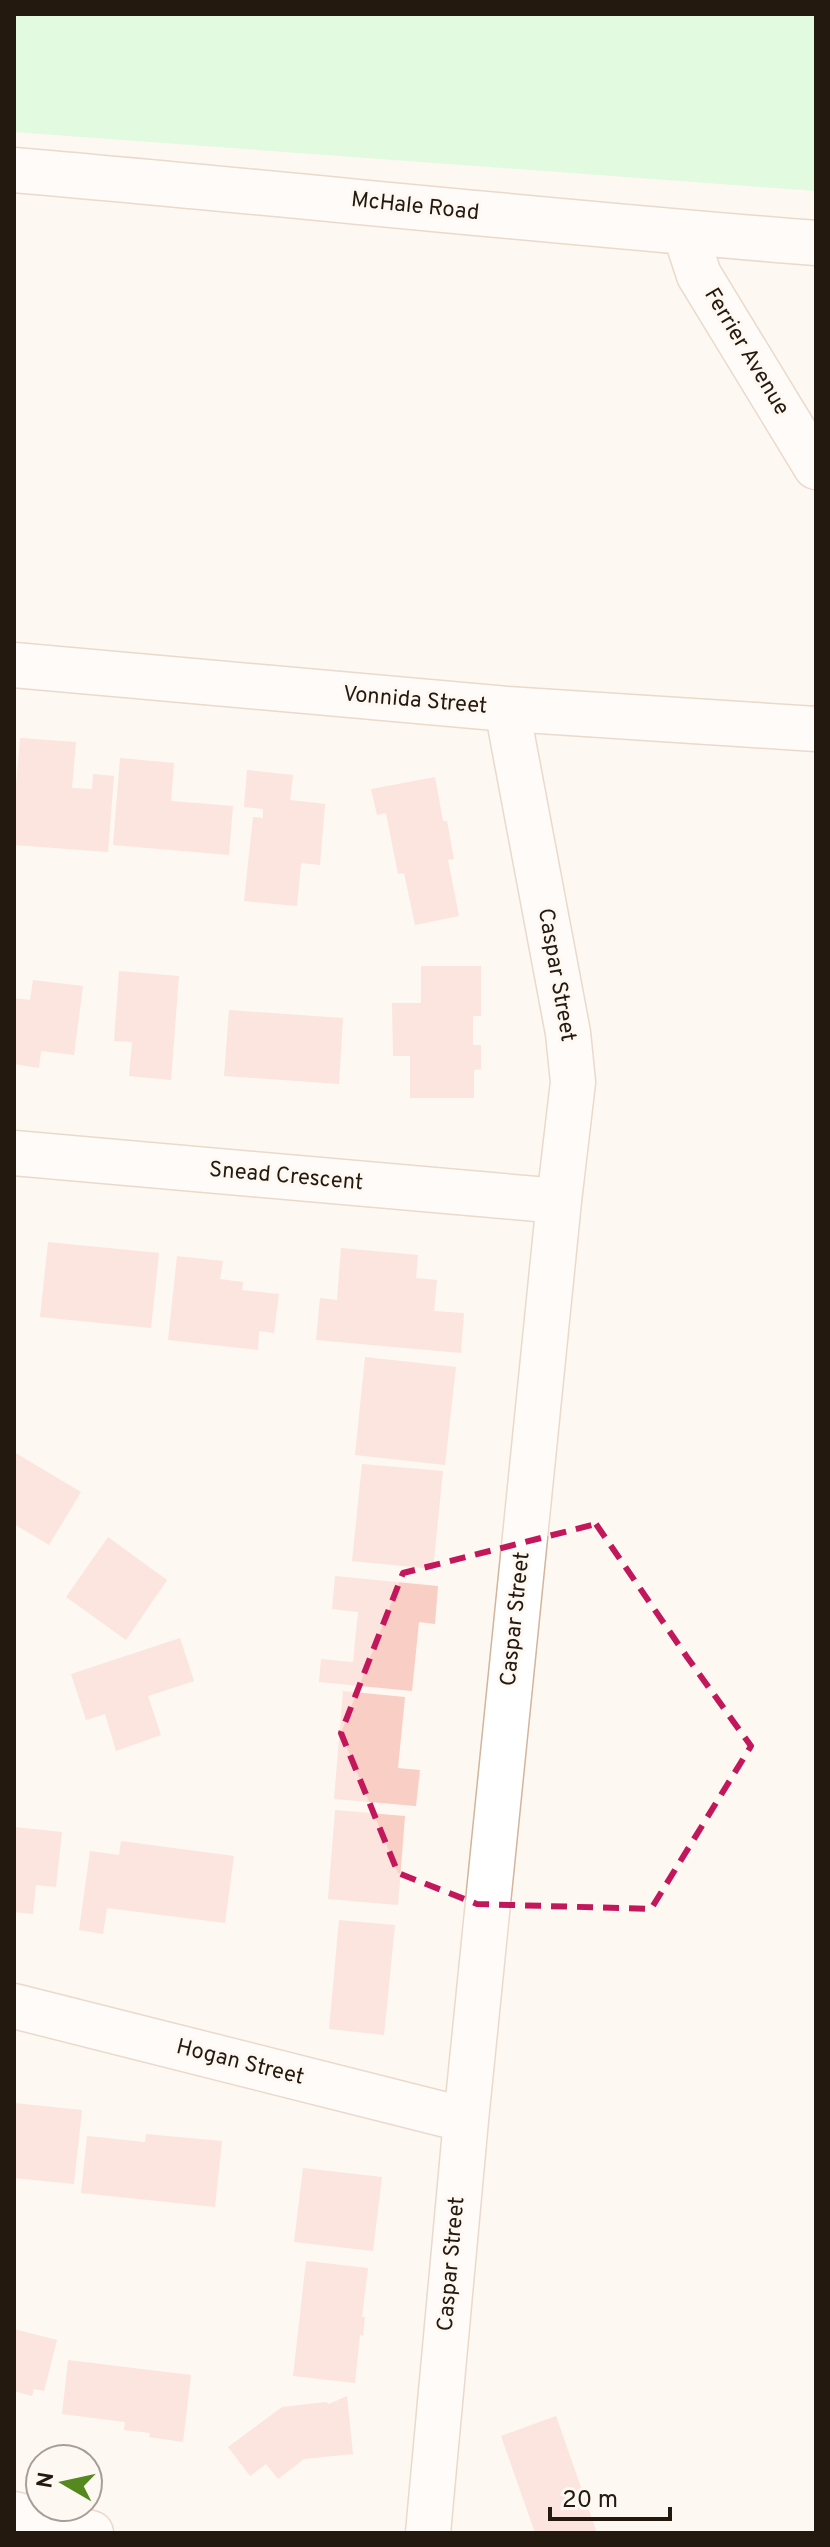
<svg xmlns="http://www.w3.org/2000/svg" width="830" height="2547" viewBox="0 0 830 2547" font-family="Overpass,sans-serif">
	<rect width="100%" height="100%" fill="#fef8f2"/>
	<path fill="#c0fdc7" d="M14,14H816V191L14,132Z"/>
	<path fill="#f8cec5" d="M20,738L76,742L72,788L92,789L93,774L114,776L108,852L14,845V809Z
		M120,758L174,763L171,801L233,806L229,855L113,845Z
		M247,770L293,775L290,800L325,804L320,865L301,863L297,906L244,901L253,817L263,818V809L244,807Z
		M435,777L443,821H447L454,859L448,860L459,916L415,925L404,873L398,874L386,813L377,815L371,789Z
		M421,966H481V1016H473V1045H481V1069L474,1070V1098H410V1056H393L392,1003H421Z
		M119,971L179,976L171,1080L129,1076L132,1042L114,1041Z
		M33,980L83,986L74,1055L41,1051L39,1068L14,1064V998L30,1000Z
		M229,1010L343,1018L339,1084L224,1076Z
		M48,1242L159,1253L151,1328L40,1317Z
		M341,1248L418,1255L416,1278L437,1280L434,1311L464,1313L461,1353L316,1340L320,1298L337,1300Z
		M177,1256L223,1261L220,1279L243,1282L242,1290L279,1294L274,1333L259,1331L258,1350L168,1340Z
		M365,1357L456,1367L445,1465L355,1455Z
		M14,1452L81,1492L49,1545L14,1524Z
		M362,1464L443,1471L433,1569L352,1561Z
		M108,1537L167,1580L126,1640L66,1597Z
		M335,1576L438,1586L435,1624L419,1622L412,1691L319,1682L321,1659L353,1662L358,1612L332,1609Z
		M180,1638L194,1681L148,1696L161,1735L116,1751L105,1714L86,1720L71,1674Z
		M343,1691L405,1697L398,1768L420,1770L416,1806L334,1799Z
		M335,1810L405,1816L398,1905L328,1899Z
		M14,1827L62,1832L56,1887L36,1885L33,1914L14,1912Z
		M121,1841L234,1856L225,1923L107,1908L103,1934L79,1930L90,1851L119,1855Z
		M339,1920L395,1925L384,2035L329,2029Z
		M14,2103L82,2110L74,2184L14,2178Z
		M146,2134L222,2141L215,2207L81,2193L87,2136L145,2142Z
		M303,2168L382,2177L373,2251L294,2242Z
		M306,2261L368,2268L362,2317H365L363,2336L360,2335L355,2383L293,2376Z
		M14,2329L57,2340L44,2391L34,2389L32,2396L14,2391Z
		M68,2360L191,2375L183,2442L149,2437L150,2433L124,2430L125,2422L62,2414Z
		M347,2396L353,2454L304,2459L278,2479L266,2464L250,2476L228,2447L282,2407L326,2402L329,2404Z
		M556,2416L597,2533H535L501,2436Z"/>
	<g fill="none" stroke-linecap="round" stroke-linejoin="round">
		<g stroke="#d2b59b" stroke-width="47">
			<path id="minor" d="M14,170C281,193 548,222 816,243
				M685,233L699,275L816,467
				M14,665L507,709L816,729
				M14,1153L559,1201
				M14,2006L466,2120
				M14,2514L91,2533
				M428,2533L466,2120L559,1201L573,1082L568,1033L507,709"/>
		</g>
		<use href="#minor" stroke="#fff" stroke-width="44"/>
	</g>
	<path d="M0 0H830V2547H0ZM596,1524L687,1657L751,1746L651,1909L477,1904L398,1873L341,1733L403,1573Z" fill="#fef8f2" fill-opacity=".55" fill-rule="evenodd"/>
	<path fill="none" stroke="#c2185b" stroke-width="6" stroke-dasharray="16 10" stroke-linejoin="round" d="M596,1524L687,1657L751,1746L651,1909L477,1904L398,1873L341,1733L403,1573Z"/>
	<g text-anchor="middle" dominant-baseline="central" stroke-width="6" stroke-linejoin="round" paint-order="stroke">
		<g font-size="22" fill="#24190f" stroke="#fef8f2">
			<text transform="translate(415 207) rotate(6)">McHale Road</text>
			<text transform="translate(746 352) rotate(59)">Ferrier Avenue</text>
			<text transform="translate(415 701) rotate(5)">Vonnida Street</text>
			<text transform="translate(556 975) rotate(80)">Caspar Street</text>
			<text transform="translate(286 1177) rotate(5)">Snead Crescent</text>
			<text transform="translate(516 1619) rotate(-84)">Caspar Street</text>
			<text transform="translate(240 2063) rotate(14)">Hogan Street</text>
			<text transform="translate(452 2264) rotate(-85)">Caspar Street</text>
		</g>
	</g>
	<rect width="830" height="2547" fill="none" stroke="#24190f" stroke-width="32"/>
	<g transform="translate(64 2483) rotate(279)"><circle r="38" fill="#fef8f2" stroke="#a79f97" stroke-width="2"/>
	<path d="M0-6L14 30L0 20L-14 30Z" fill="#55881f"/>
	<text y="-12" font-size="22" font-weight="bold" text-anchor="middle" fill="#24190f">N</text>
	</g>
	<path d="M550 2507v12h120v-12" fill="none" stroke="#24190f" stroke-width="4"/>
	<text x="562" y="2507" font-size="24" fill="#24190f" stroke="#fef8f2" stroke-width="6" paint-order="stroke">20 m</text>
</svg>
